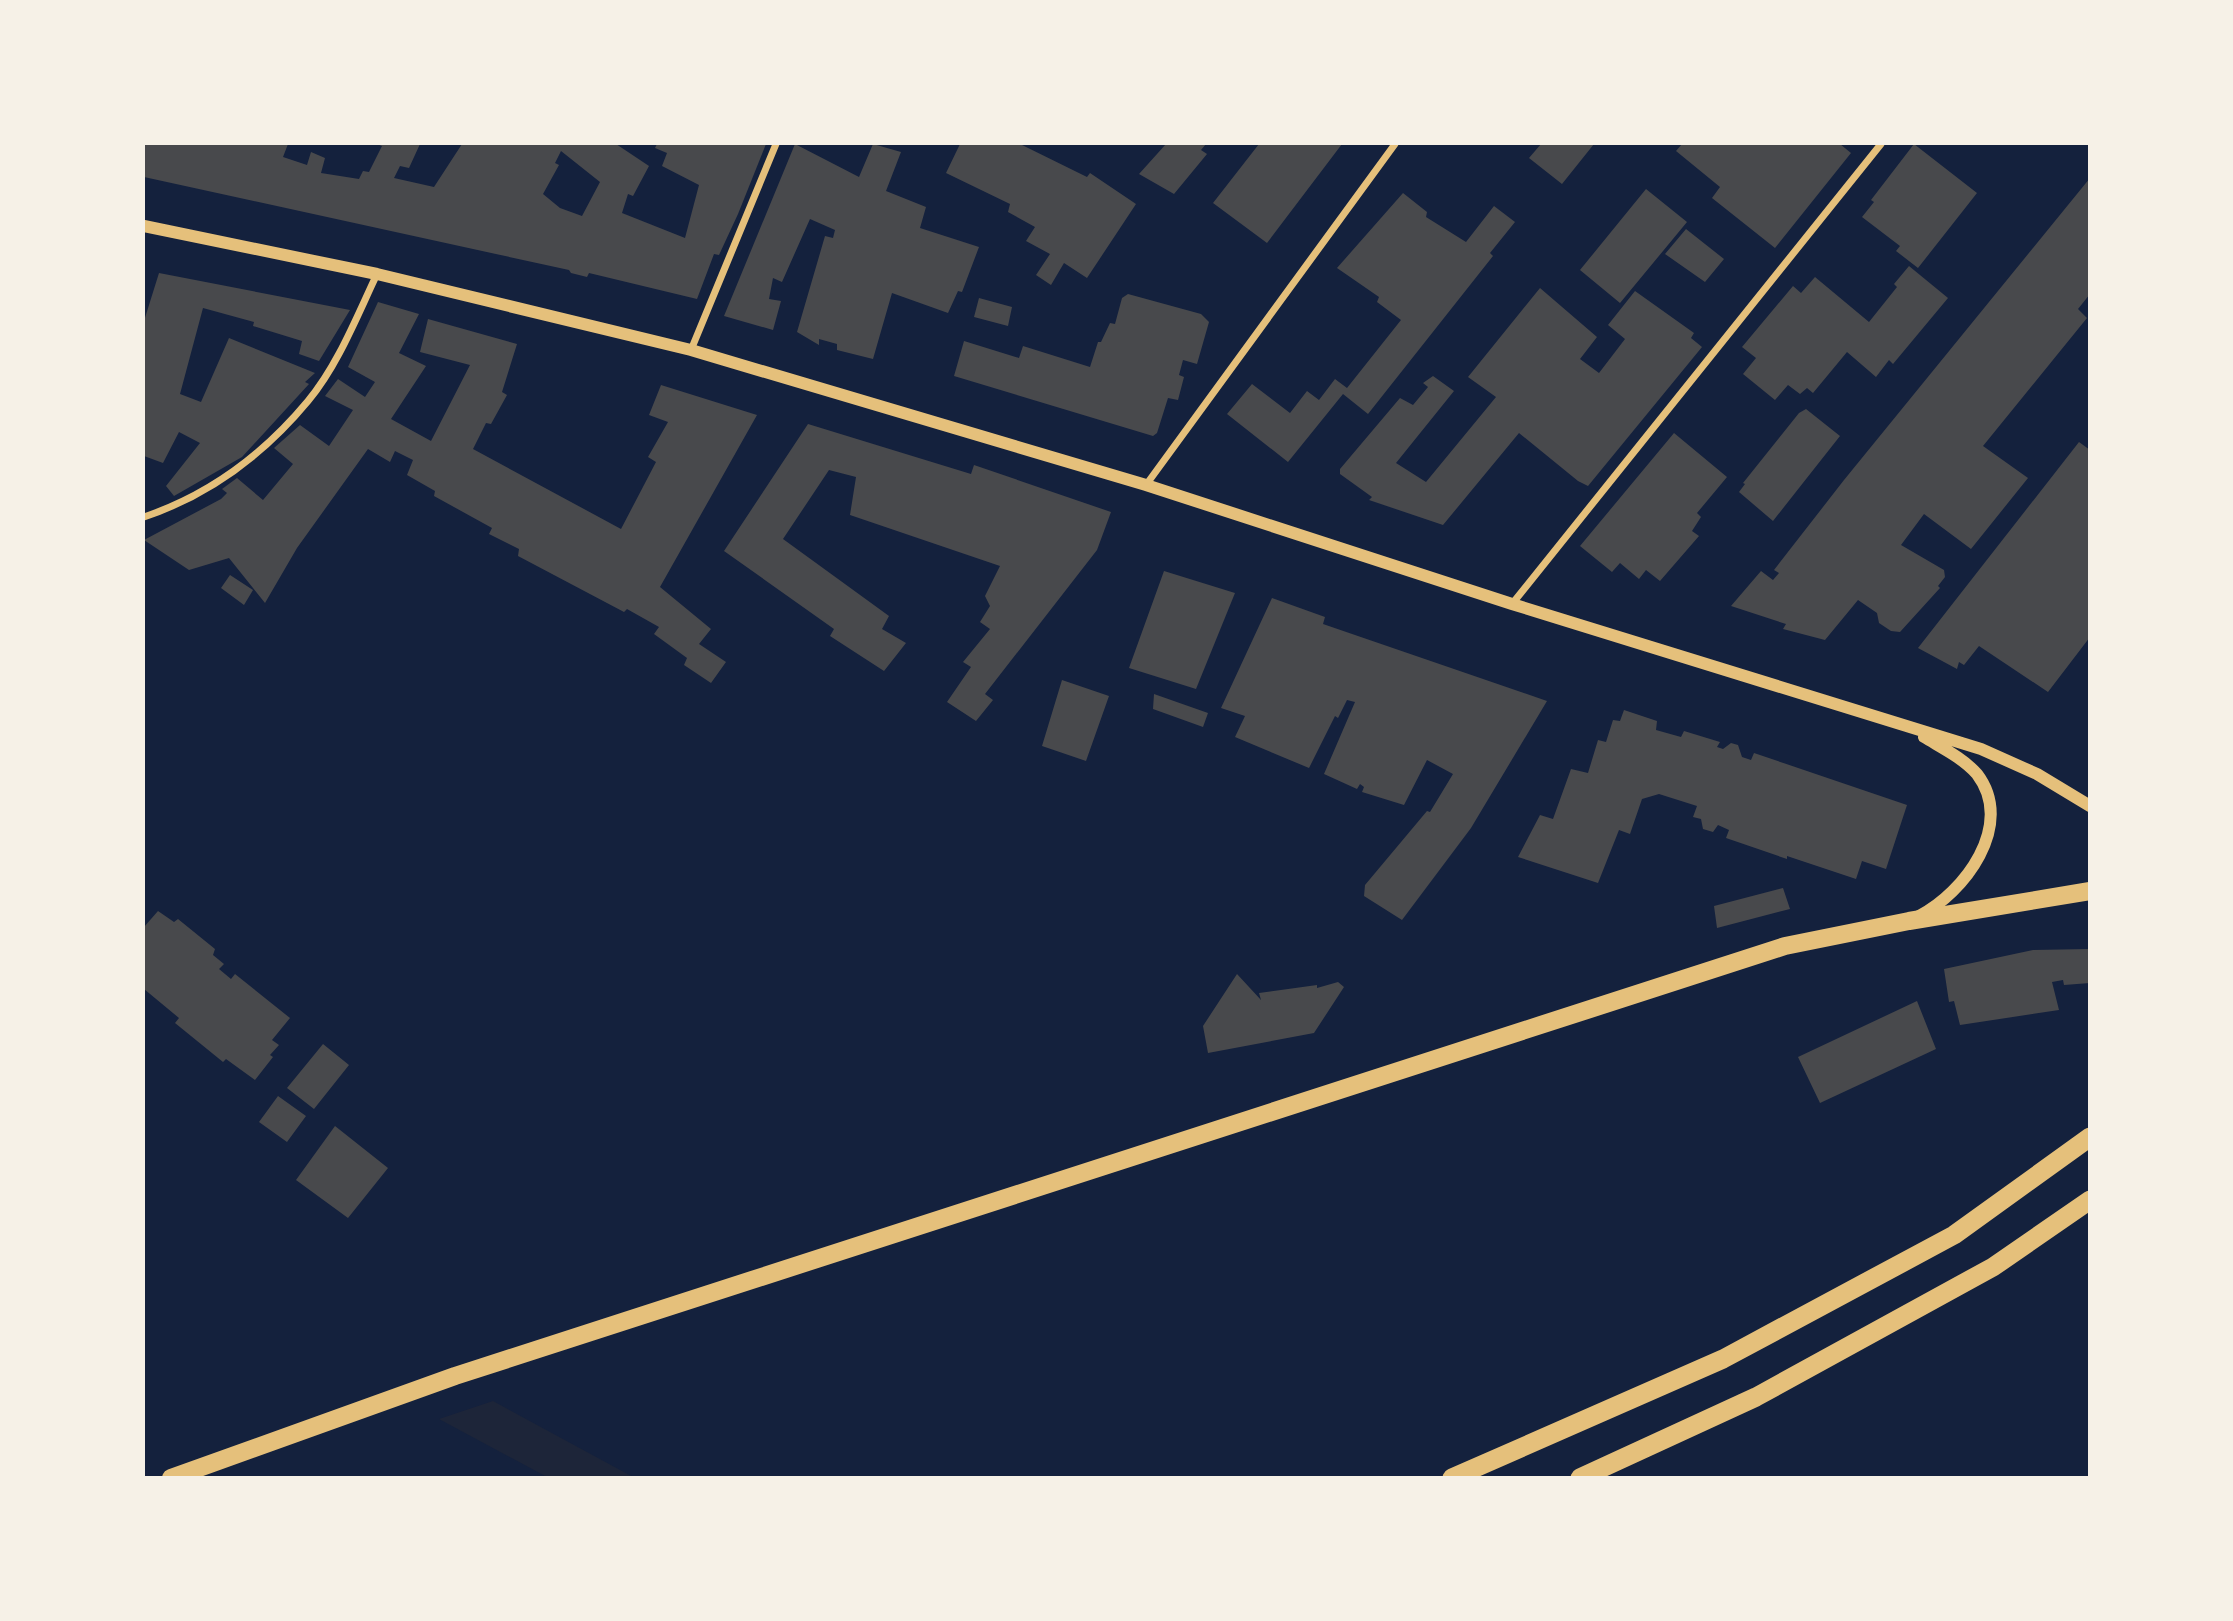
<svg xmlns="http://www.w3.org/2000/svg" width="2233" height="1621" viewBox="0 0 2233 1621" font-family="'Source Serif 4',serif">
	<rect width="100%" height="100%" fill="#14213d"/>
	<path fill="#1d2539" d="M493,1401L633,1477H547L439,1419Z"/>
	<path fill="#48494c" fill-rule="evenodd" d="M144,144H288L283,157L307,165L311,152L325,158L321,173L359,179L363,171L369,172L382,146L377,144H420L409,168L400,166L394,178L434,187L462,144H616L649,166L633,196L628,194L622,213L685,238L699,185L662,166L667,153L655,148L657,144H766L738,214L719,255L714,254L697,299L589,273L587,277L571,273L569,270L144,177ZM561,151L600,182L582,216L560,208L543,194L559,165L555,163Z
		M795,144L859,177L873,144L901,152L886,191L926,207L920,228L979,247L962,292L958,291L948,313L892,293L873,359L837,350V344L819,339V345L797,332L825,236L833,238L835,230L810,219L782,282L773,278L769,299L781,301L773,330L724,316Z
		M960,144H1020L1087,177L1090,173L1136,204L1087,278L1064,263L1051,285L1036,275L1050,254L1026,241L1035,227L1008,212L1010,204L946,173Z
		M1166,144H1206L1201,150L1207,154L1174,194L1139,174Z
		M1259,144H1342L1267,243L1213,203Z
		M1541,144H1594L1562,184L1529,158Z
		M1682,144H1840L1851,153L1775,248L1712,198L1720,187L1676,151Z
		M1914,144L1977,193L1918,268L1896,251L1900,246L1862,217L1874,202L1871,200Z
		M2090,178V294L2078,309L2087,318L1983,446L2028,478L1971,549L1924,514L1901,545L1944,570L1945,577L1938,586L1940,588L1900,632L1891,631L1879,623L1877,613L1858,600L1825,640L1783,629L1786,624L1731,606L1761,571L1773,580L1779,573L1774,570L1844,480Z
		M1646,189L1687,222L1620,303L1580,270Z
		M1403,193L1427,212L1426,217L1466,242L1494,206L1515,222L1490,253L1493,256L1368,414L1343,394L1288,462L1227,414L1252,384L1290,413L1307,391L1319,400L1335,379L1347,388L1401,320L1377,302L1379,297L1337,268Z
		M1686,229L1724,259L1705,282L1665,254Z
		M1909,266L1948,298L1893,364L1889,360L1876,377L1847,352L1813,393L1807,388L1800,394L1788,385L1775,400L1743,374L1756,358L1742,347L1793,286L1801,293L1815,277L1869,322L1897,287L1894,284Z
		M159,273L350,310L319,361L299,354L302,341L253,326L254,322L203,308L180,394L201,402L229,338L315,373L305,382L309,384L242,457L174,496L166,486L200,443L179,432L163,463L144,456V321Z
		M1540,288L1597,337L1580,359L1599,373L1625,339L1608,325L1635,291L1694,333L1691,338L1702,347L1588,486L1578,481L1519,433L1443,525L1369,500L1372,497L1340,474V469L1400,398L1413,405L1428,387L1423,383L1433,376L1454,391L1396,463L1426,482L1496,397L1468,377Z
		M1128,294L1201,314L1209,322L1197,364L1183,360L1179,375L1184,377L1178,400L1168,398L1157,433L1153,436L954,376L964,341L1019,358L1023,346L1090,367L1098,342H1101L1110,323L1115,324L1122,298Z
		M979,298L1012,307L1008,326L974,317Z
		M378,302L419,314L399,353L426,366L391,419L431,441L470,365L420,352L428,319L517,344L502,392L507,395L491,424L486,423L473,449L621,529L656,462L648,457L668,422L649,415L661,385L757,415L660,587L711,629L699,644L726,662L711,683L684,665L687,658L654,634L659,627L627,609L624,612L518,556L519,549L489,534L492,528L434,496L435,491L407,475L413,460L395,451L390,462L368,449L297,548L265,603L229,558L189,570L144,540L221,499L227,493L222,489L237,478L263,500L293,464L274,448L300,425L329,446L353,410L325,396L338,379L365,397L375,382L348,367Z
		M1806,409L1840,436L1773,521L1739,492L1745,484L1743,483L1799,413Z
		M808,424L971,474L974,465L1111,512L1097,550L985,694L993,700L976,721L947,702L971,667L963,662L990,629L980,622L990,606L985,596L1000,566L850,515L856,477L829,470L783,539L889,616L882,629L906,643L884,671L830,636L834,629L724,551Z
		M1674,433L1727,477L1697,513L1701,517L1692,531L1699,536L1660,581L1646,570L1639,579L1620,563L1612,572L1580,546Z
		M2079,442L2090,450V637L2048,692L1979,646L1964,665L1959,662L1957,669L1918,648Z
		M1164,571L1235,593L1196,689L1129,668Z
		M230,575L253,590L244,605L221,588Z
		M1272,598L1325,617L1323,624L1547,701L1471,828L1402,920L1364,896L1365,885L1427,811L1430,812L1453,774L1427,760L1404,805L1362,792L1364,787L1360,784L1357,789L1324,774L1355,702L1347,700L1338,718L1335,716L1309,768L1235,737L1245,716L1221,708Z
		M1062,680L1109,696L1086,761L1042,746Z
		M1154,694L1208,713L1203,727L1153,709Z
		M1624,710L1657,721L1656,730L1681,737L1684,731L1720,742L1717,747L1723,749L1731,743L1738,745L1742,757L1751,760L1754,753L1907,805L1886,869L1862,861L1856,879L1787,856V859L1726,838L1729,830L1718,825L1713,832L1703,829L1701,819L1693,817L1697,806L1659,794L1642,799L1630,834L1619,830L1598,883L1518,857L1540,815L1553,819L1571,769L1588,773L1598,740L1606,742L1613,720L1620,721Z
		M1783,888L1790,909L1717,928L1714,906Z
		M158,911L174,922L178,919L215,949L213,955L224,964L219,969L231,979L235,974L290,1018L272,1040L279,1045L270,1055L273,1057L255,1080L226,1059L223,1062L175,1023L179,1018L144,989V927Z
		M2090,949V983L2064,985L2063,980L2052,982L2059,1010L1960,1025L1954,1001L1949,1002L1944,969L2033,950Z
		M1237,974L1261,1000L1259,993L1317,985V988L1338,982L1344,987L1314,1033L1208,1053L1203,1026Z
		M1917,1001L1936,1049L1820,1103L1798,1057Z
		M323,1044L349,1065L314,1109L287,1088Z
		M278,1096L306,1116L287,1142L259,1122Z
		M335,1126L388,1168L348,1218L296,1180Z"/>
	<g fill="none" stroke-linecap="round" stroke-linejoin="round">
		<path stroke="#e5c07b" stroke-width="7" d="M691,350L776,144
			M1146,485L1395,144
			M144,517C209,495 264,454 308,401C338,365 357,316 377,274
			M1512,604L1881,144"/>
		<path stroke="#e5c07b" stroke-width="12" d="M144,226L377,274L691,350L1146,485L1512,604L1981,749L2037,774L2090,806
			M1919,916C1964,893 2016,825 1977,774C1963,758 1942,748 1924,737"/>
		<path stroke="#e5c07b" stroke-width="18" d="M171,1478L455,1376L1785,946L1909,921L2090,891"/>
		<path stroke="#e5c07b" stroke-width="19" d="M1452,1478L1723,1359L1954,1235L2090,1137
			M1580,1478L1756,1397L1993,1267L2090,1200"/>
	</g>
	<rect width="2233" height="1621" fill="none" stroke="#f6f1e7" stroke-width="290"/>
</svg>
